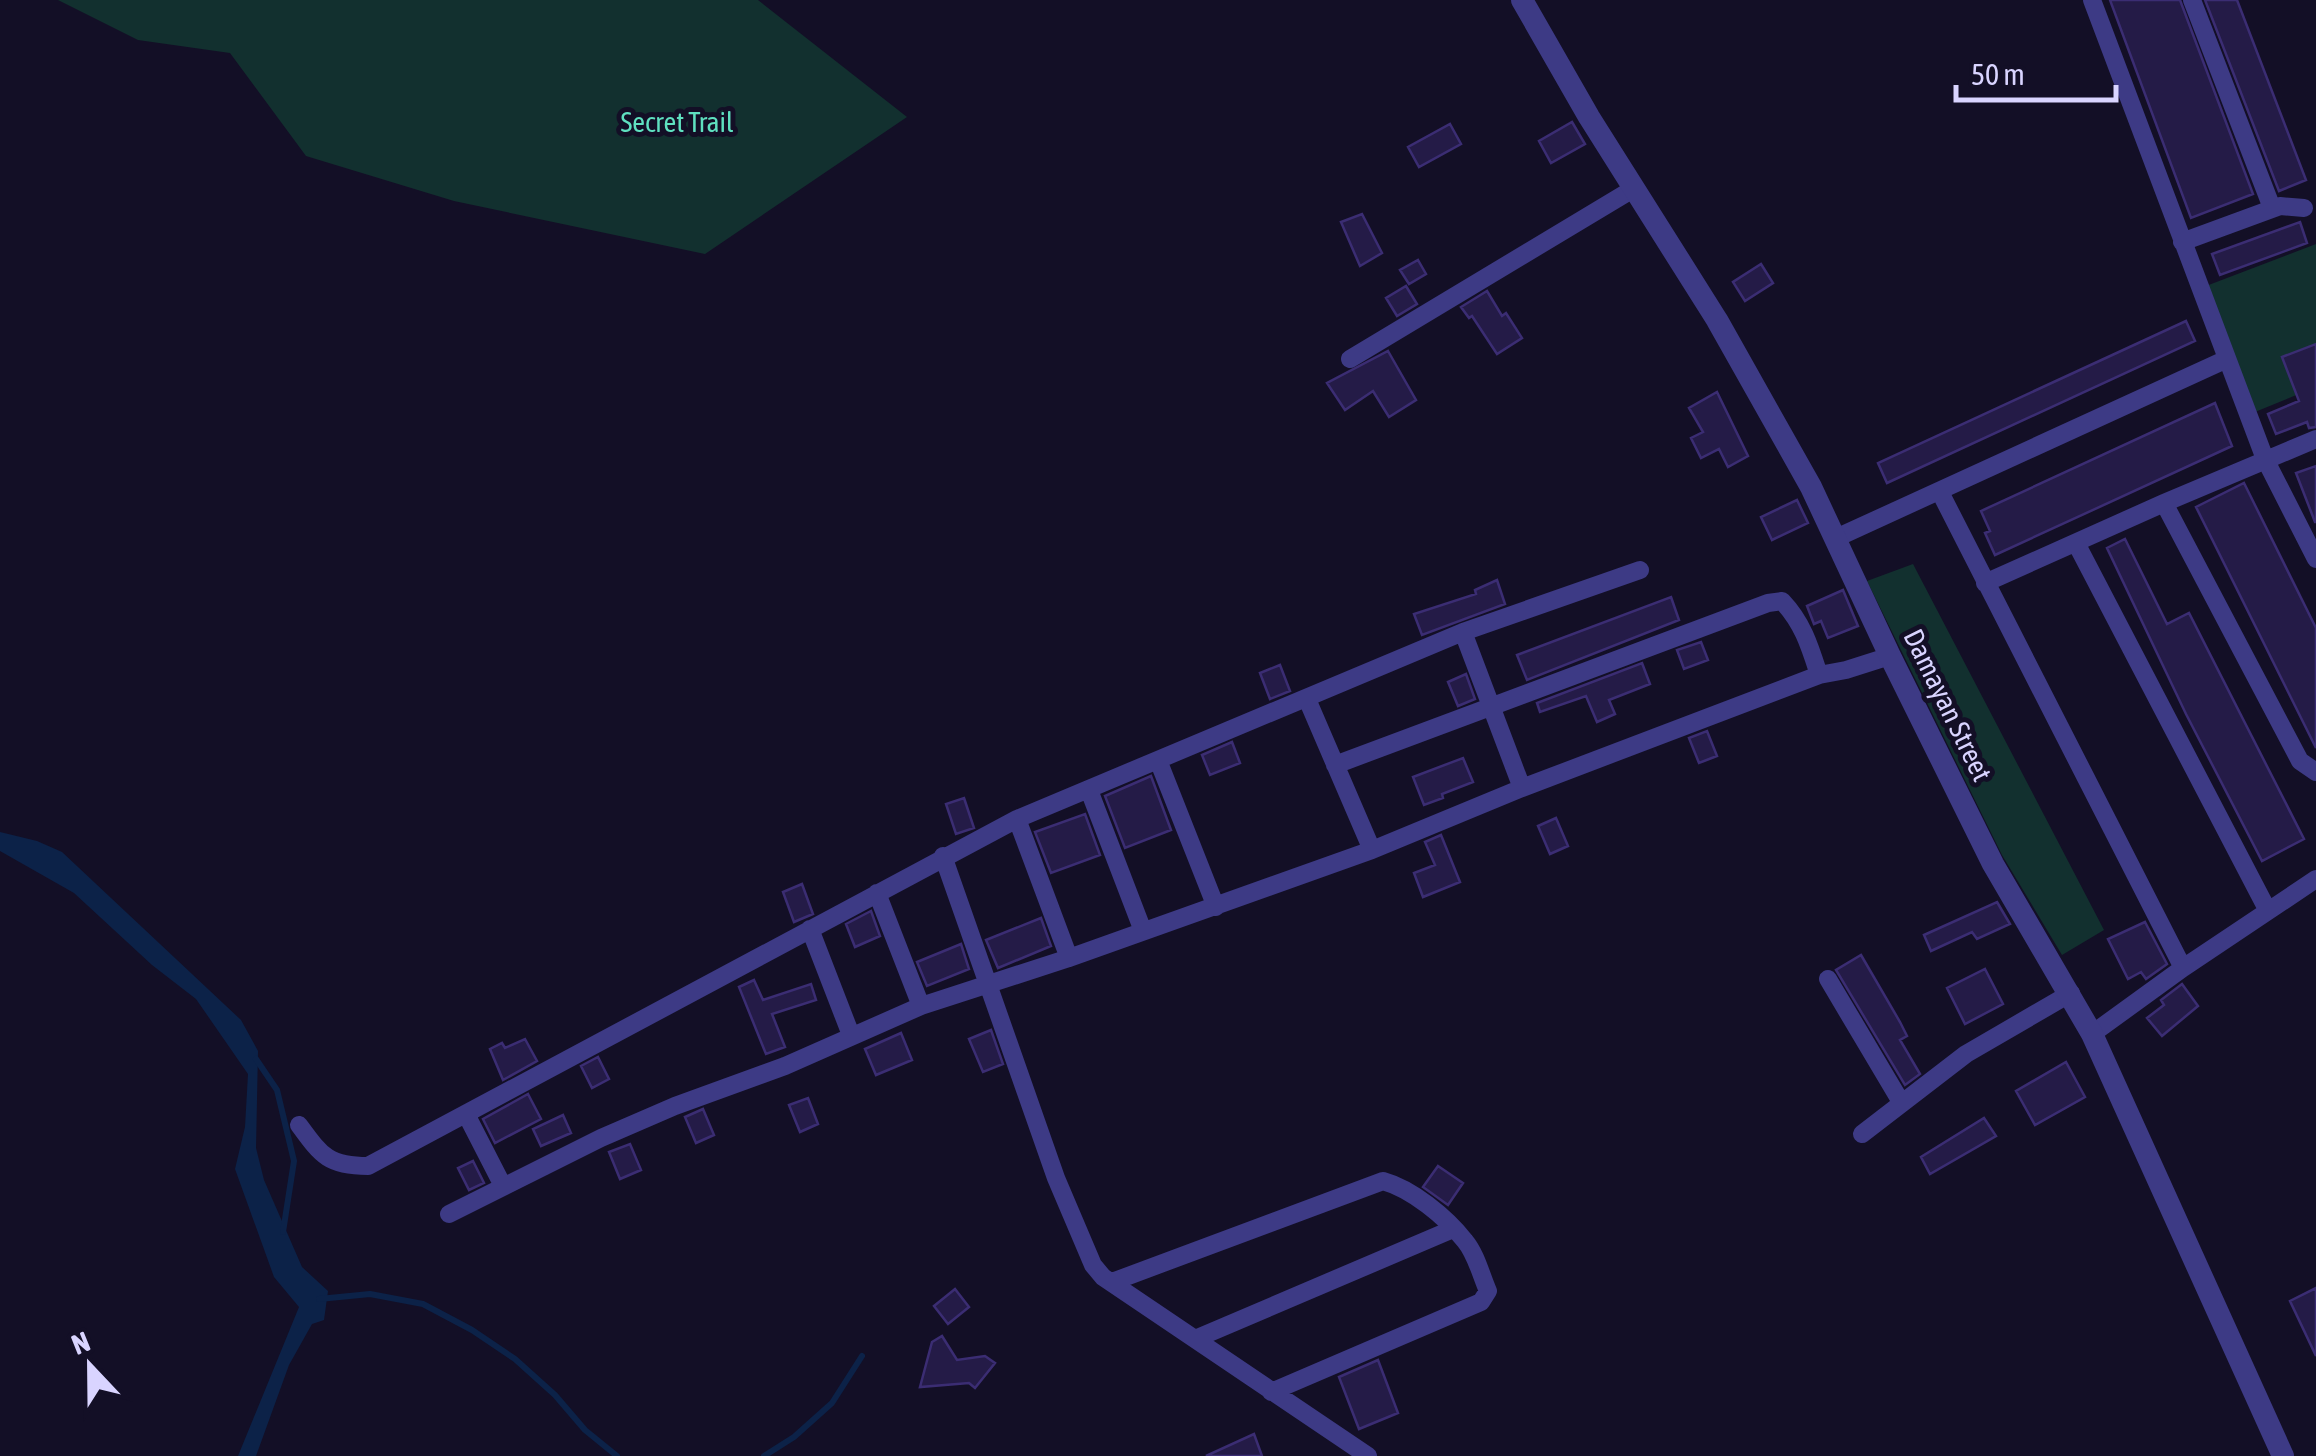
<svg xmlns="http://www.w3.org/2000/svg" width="2316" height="1456" viewBox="0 0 2316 1456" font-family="'Asap Condensed',sans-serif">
	<rect width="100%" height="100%" fill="#130f26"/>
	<path fill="#12302f" d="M58,0H758L907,117L705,254L454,201L306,156L230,53L138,40Z
		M2316,244V387L2255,412L2206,286Z
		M1913,564L2104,930L2062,955L2002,855L1867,581Z"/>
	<path fill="#0c2248" d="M0,832L37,841L62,852L241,1020L258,1051L256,1148L264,1180L302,1267L328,1291L324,1320L312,1324L289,1365L256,1456H238L299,1307L274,1277L235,1169L245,1127L248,1074L196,999L152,965L74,893L0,851Z"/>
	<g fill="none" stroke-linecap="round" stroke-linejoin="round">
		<path stroke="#0c2248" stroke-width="6" d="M256,1059L277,1090L294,1161L283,1232
			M319,1299L370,1294L423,1304L472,1330L515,1359L555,1395L585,1430L617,1456
			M764,1456L794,1437L832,1403L862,1356"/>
	</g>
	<path fill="#241b47" stroke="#3b2d73" stroke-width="2.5" d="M2110,0H2180L2253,194L2191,218Z
		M2205,0H2237L2306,180L2279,191Z
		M1572,122L1585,144L1551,163L1539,141Z
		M1450,124L1461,144L1419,167L1408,147Z
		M1362,214L1382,253L1360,266L1341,222Z
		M2300,222L2307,243L2220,275L2212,254Z
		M1418,260L1426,274L1409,284L1400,270Z
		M1761,264L1773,283L1745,301L1733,282Z
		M1406,286L1417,304L1397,316L1386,298Z
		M1487,291L1502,316L1506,313L1522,338L1497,354L1472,316L1469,318L1461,307Z
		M2186,321L2195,341L1887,483L1878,463Z
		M2316,344V427L2309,428L2307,422L2276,434L2268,414L2299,401L2282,357Z
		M1388,351L1416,400L1389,417L1373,391L1345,410L1327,383Z
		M1717,392L1748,456L1728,467L1719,449L1701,458L1691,438L1703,432L1689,408Z
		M2215,403L2232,446L1995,555L1985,533L1990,531L1981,511Z
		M2316,466V522H2315L2296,473Z
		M2244,483L2316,628V748L2196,507Z
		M1797,500L1808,523L1772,540L1761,517Z
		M2125,539L2167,624L2189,613L2304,839L2262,861L2186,714L2107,548Z
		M1497,580L1505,604L1422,635L1414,614L1476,594L1475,590Z
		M1843,590L1858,626L1828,638L1821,621L1814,624L1807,606Z
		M1671,597L1679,620L1527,680L1517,655Z
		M1701,642L1708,660L1684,669L1677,650Z
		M1642,663L1650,684L1609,700L1615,714L1597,722L1586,696L1540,712L1537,703Z
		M1280,665L1290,691L1270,699L1260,673Z
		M1466,674L1475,699L1458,706L1448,682Z
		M1707,731L1717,756L1699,763L1689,738Z
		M1232,742L1240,763L1210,775L1202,755Z
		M1463,758L1473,782L1442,794L1443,798L1424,805L1413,777Z
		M1151,776L1171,830L1125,848L1105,796Z
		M964,798L974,828L956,834L946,804Z
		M1085,814L1100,855L1051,873L1035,832Z
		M1556,818L1568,846L1550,854L1538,826Z
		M1441,835L1460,882L1423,897L1414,873L1435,865L1425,842Z
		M802,884L813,914L794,922L783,892Z
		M1997,902L2010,924L1977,939L1972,932L1931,951L1924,935Z
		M871,911L880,936L855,947L846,924Z
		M1041,918L1051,946L998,968L986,940Z
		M2145,922L2167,964L2146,979L2141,972L2128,979L2108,939Z
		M961,944L969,969L927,986L917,962Z
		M1861,955L1900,1022L1907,1036L1900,1040L1920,1074L1905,1085L1836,970Z
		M1985,969L2003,1004L1965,1024L1947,988Z
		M754,980L763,1000L811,984L816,1000L772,1014L785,1047L766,1054L739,987Z
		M2182,984L2198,1006L2162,1036L2147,1018L2164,1005L2161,1000Z
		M991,1030L1003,1064L983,1072L969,1039Z
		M901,1033L912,1060L876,1075L865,1049Z
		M525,1039L537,1061L503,1080L490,1049L502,1043L505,1048Z
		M598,1057L609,1079L592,1088L581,1066Z
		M2066,1062L2085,1097L2035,1125L2016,1091Z
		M528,1094L541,1119L495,1143L483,1119Z
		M808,1098L818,1124L800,1132L789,1105Z
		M703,1109L714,1135L696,1143L685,1117Z
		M563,1115L571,1133L541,1146L533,1129Z
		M1984,1118L1996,1136L1930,1174L1921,1157Z
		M630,1144L641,1170L620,1179L609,1152Z
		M473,1161L484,1183L469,1190L458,1168Z
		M1438,1166L1463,1183L1448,1205L1423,1187Z
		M2316,1288V1356L2290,1301Z
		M955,1289L969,1307L948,1324L934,1306Z
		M942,1336L957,1360L985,1356L995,1363L975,1388L969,1383L920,1387L932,1342Z
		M1378,1360L1398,1413L1359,1429L1339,1377Z
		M1254,1434L1262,1456H1206Z"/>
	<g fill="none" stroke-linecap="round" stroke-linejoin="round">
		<path stroke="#3d3a85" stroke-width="18" d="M2092,0L2265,459L2316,559
			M2192,0L2272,208
			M2182,242L2280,206L2304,208
			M1350,359L1633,189
			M1940,492L2183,968
			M2164,503L2300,761L2316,772
			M1836,538L2227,359
			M2076,543L2268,911
			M1985,583L2164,503L2316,439
			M1463,632L1522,788
			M1307,699L1372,850
			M1158,760L1216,907
			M1335,765L1768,603L1782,601C1803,623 1810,647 1819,675
			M1089,790L1143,931
			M1017,819L1069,958
			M943,856L1056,1178L1093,1265L1103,1277L1368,1456
			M877,893L921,1006
			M810,929L851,1035
			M1828,979L1901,1102
			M2092,1034L2183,968L2316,879
			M466,1114L503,1186
			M299,1125C321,1155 328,1166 368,1166L1017,819L1463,632L1640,570
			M1862,1134L1966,1054L2071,993
			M449,1214L601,1138L675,1106L785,1066L921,1006L1069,958L1372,850L1522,788L1819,675L1846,670L1890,656
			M1112,1282L1383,1181C1412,1189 1446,1217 1465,1241C1476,1254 1481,1275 1488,1291L1481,1302L1271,1392
			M1195,1339L1453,1229"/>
		<path stroke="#3d3a85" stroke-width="22" d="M1522,0L1589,117L1717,320L1811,487L1890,656L1993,864L2092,1034L2283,1456"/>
	</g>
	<g text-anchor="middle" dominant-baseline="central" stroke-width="10" stroke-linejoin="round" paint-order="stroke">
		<g font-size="28" fill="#5fe0c0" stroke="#130f26">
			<text x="677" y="122">Secret Trail</text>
		</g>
		<g font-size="28" fill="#d9d4ff" stroke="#130f26">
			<text transform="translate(1948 705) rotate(64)">Damayan Street</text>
		</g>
	</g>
	<g transform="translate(90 1366) rotate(338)" stroke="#130f26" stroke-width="8" paint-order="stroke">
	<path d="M0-8L18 38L0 25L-18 38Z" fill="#d9d4ff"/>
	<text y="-15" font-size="28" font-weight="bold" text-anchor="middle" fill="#d9d4ff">N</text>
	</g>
	<path d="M1956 85v15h160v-15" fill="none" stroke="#d9d4ff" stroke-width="5"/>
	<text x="1971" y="85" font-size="30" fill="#d9d4ff" stroke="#130f26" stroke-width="8" paint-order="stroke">50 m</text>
</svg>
